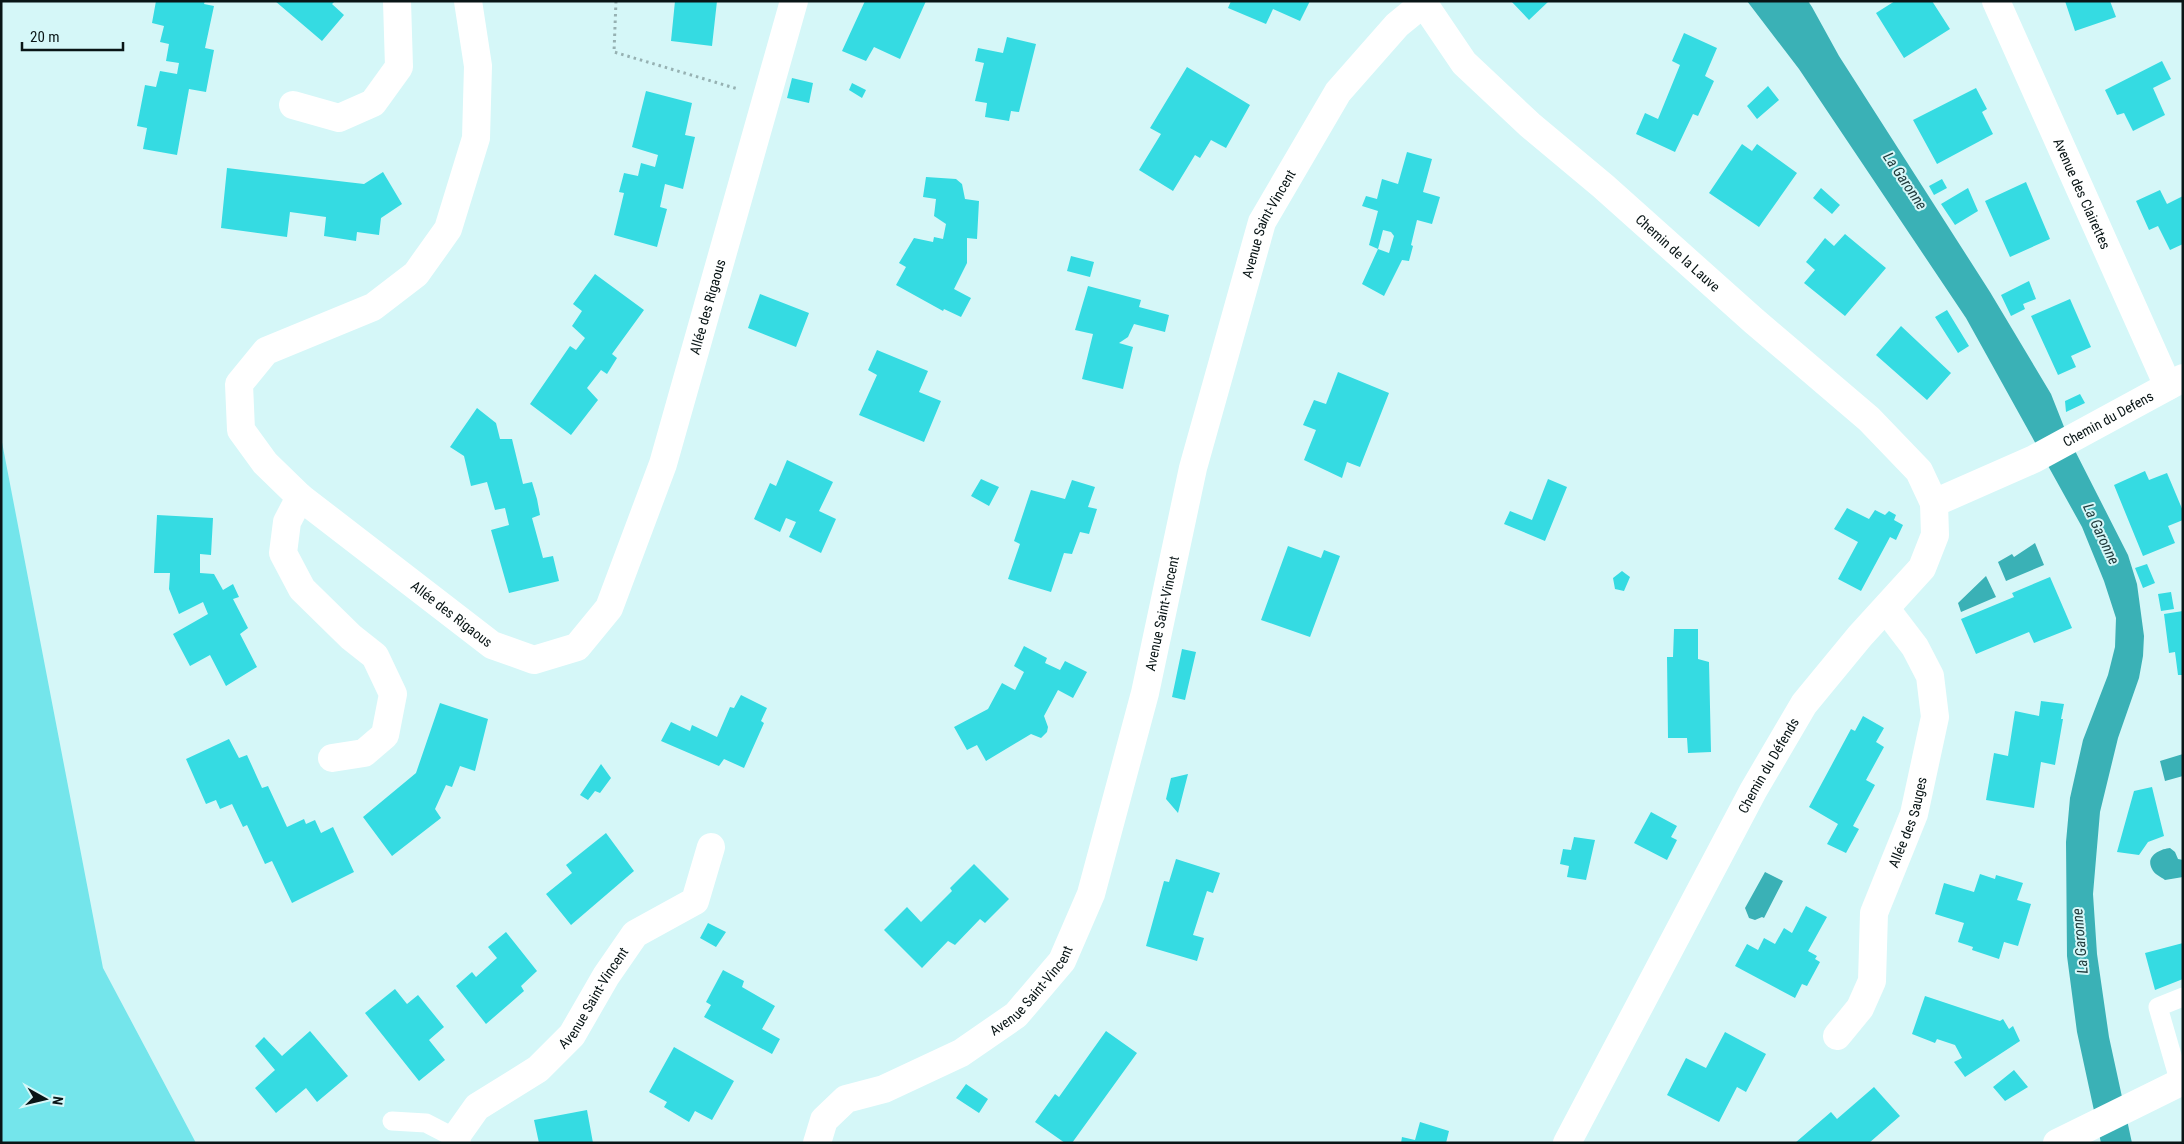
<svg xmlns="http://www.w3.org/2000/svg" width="2184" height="1144" viewBox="0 0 2184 1144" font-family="'Roboto Condensed',sans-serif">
	<rect width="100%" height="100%" fill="#d5f7f8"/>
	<path fill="#74e5eb" d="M1,437L103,968L196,1143H1Z"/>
	<path fill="#3ab1b6" d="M1747,1H1808L1812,7L1839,56L1990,292L2051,394L2068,437L2128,555L2137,584L2144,636L2143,656L2139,678L2118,738L2100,812L2093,894L2097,954L2109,1037L2132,1143H2101L2077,1032L2067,956L2066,842L2070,798L2083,740L2108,675L2115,647L2116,618L2104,581L2082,527L1966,318L1799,69Z
		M2035,543L2044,565L2006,581L1998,562L2012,554L2014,557Z
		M1986,576L1996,597L1961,612L1958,603Z
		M2183,754V776L2165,781L2160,761Z
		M2170,848L2175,852L2178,859L2183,860V877L2165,880C2161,877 2154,874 2152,869C2145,856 2160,849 2170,848Z
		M1765,872L1783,881L1764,918L1762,917L1755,920L1749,918L1745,908Z"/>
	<path fill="#35dbe2" d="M156,1H205L204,4L214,6L205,48L214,50L206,92L189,89L177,155L143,149L147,128L137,126L145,85L156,87L160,71L177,74L179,63L166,61L169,44L160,42L164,26L152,23Z
		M275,1H335L332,4L344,15L322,41Z
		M675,1H717L712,46L671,41Z
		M865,1H926L900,59L874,47L866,61L842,51Z
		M1231,1H1310L1300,21L1273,9L1266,24L1228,8Z
		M1511,1H1549L1529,20Z
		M1895,1H1932L1950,29L1904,58L1876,13Z
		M2065,1H2110L2116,17L2075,31Z
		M1684,33L1717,48L1705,76L1714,81L1698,116L1693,114L1675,152L1636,134L1645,113L1658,119L1680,65L1672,61Z
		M1007,37L1036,44L1019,112L1011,111L1009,121L985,117L987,103L975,101L984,63L975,61L978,48L1003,53Z
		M2162,61L2171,79L2153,88L2165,115L2133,131L2124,113L2117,115L2105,90Z
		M1187,67L1250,105L1226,148L1211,140L1200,158L1195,155L1173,191L1139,170L1161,134L1150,128Z
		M792,78L813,83L809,103L787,98Z
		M852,83L866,90L862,98L849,90Z
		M1768,86L1779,100L1757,119L1747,106Z
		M1976,88L1987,109L1982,112L1993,134L1937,164L1913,120Z
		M646,91L692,103L685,135L695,137L683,189L665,184L660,207L667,209L657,247L614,235L624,193L619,192L624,173L638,176L641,163L655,167L658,155L632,147Z
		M1742,144L1752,151L1757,144L1797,173L1759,227L1709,193Z
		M1407,152L1432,159L1423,192L1440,197L1432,224L1417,220L1411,245L1413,246L1409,261L1402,260L1384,296L1362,284L1378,249L1389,253L1394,236L1391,232L1383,230L1378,249L1369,245L1378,211L1362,206L1366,196L1377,199L1382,179L1398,184Z
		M227,168L364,184L383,172L402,204L381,218L379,235L357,232L356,241L324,236L326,217L290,212L287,237L221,228Z
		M926,177L956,179L962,184L965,199L979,201L977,239L967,238V263L954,289L971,298L961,317L944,309L943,311L896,285L906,267L899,263L914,238L933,242L934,237L943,239L946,224L934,216L936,199L923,197Z
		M1942,179L1947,188L1934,195L1929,186Z
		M2026,182L2050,239L2010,257L1985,201Z
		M1821,188L1840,205L1832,214L1813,198Z
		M1968,188L1978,211L1955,225L1941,204Z
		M2160,190L2167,204L2183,196V244L2170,250L2158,226L2149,230L2136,201Z
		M1845,234L1886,268L1845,316L1804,283L1815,270L1806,262L1825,238L1834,246Z
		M1071,256L1094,262L1090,277L1067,271Z
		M595,274L644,310L612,354L617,358L607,374L601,370L587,388L598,400L571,435L530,404L570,346L576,350L585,338L572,326L582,311L573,304Z
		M2029,281L2036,299L2023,304L2025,309L2011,316L2001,295Z
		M1088,286L1141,300L1139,307L1169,315L1165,332L1134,324L1128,337L1119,343L1133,347L1123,389L1082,379L1093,334L1075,330Z
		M760,294L809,313L796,347L748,328Z
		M2070,299L2091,347L2071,356L2076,367L2058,375L2031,316Z
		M1947,310L1969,346L1958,353L1935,317Z
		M1901,326L1951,373L1927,400L1876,355Z
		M877,350L928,371L919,392L941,401L924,442L859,415L877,375L868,370Z
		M1338,372L1389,393L1360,467L1347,462L1342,478L1304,460L1316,430L1303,425L1314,400L1326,404Z
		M2080,394L2085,403L2066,412L2065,401Z
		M477,408L496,423L500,439H512L523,484L532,482L537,499L540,515L532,518L543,558L553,556L559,581L509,593L491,530L509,525L505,508L495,510L487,482L471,486L464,456L450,447Z
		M787,460L833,482L819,511L836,519L821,553L789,537L796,522L786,518L780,532L754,519L770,483L776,486Z
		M2145,471L2149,480L2167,473L2183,511V520L2168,526L2175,543L2143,556L2114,485Z
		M981,479L999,487L989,506L971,496Z
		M1548,479L1567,487L1545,541L1504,524L1510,511L1532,520Z
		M1072,480L1095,487L1088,507L1097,509L1089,534L1080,532L1072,554L1064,553L1051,592L1008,579L1020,544L1014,541L1031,490L1065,499Z
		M1847,508L1869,519L1875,510L1885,515L1889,511L1896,515L1894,520L1903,525L1896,540L1890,537L1861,591L1838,579L1858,542L1834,529Z
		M157,515L213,518L211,555L200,554V573L214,574L223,590L233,584L239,597L233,599L248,628L240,634L257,667L226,686L210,655L190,666L173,634L208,614L203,602L179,614L169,589L170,573H154Z
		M1288,546L1321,558L1324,550L1340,556L1310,637L1261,620Z
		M2147,564L2155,583L2143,588L2135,568Z
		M1622,571L1630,577L1624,591L1615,589L1613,578Z
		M2050,577L2072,628L2034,643L2029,632L1976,654L1961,619L2014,597L2012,593Z
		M2171,592L2174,609L2161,611L2158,594Z
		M2183,611V675H2178L2175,652L2169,653L2164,614Z
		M1674,629H1698V659L1709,662L1711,752L1688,753L1687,738H1668L1667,657H1673Z
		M1024,646L1047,658L1045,663L1060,670L1065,661L1087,672L1073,698L1058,690L1044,716L1048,727L1047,732L1041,738L1031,734L986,761L977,745L967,750L954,727L988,709L1002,683L1015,690L1024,672L1014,666Z
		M1182,649L1196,652L1185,700L1172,697Z
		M741,695L767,708L761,721L764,723L744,768L724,759L719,766L661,741L671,722L690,731L692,725L717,737L730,707L734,708Z
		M2041,701L2064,704L2061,719H2063L2055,765L2041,762L2034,808L1986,800L1994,753L2008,756L2015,711L2039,716Z
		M440,703L488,719L475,771L460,766L452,787L446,785L435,809L441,818L392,856L363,817L416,773Z
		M1863,716L1884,728L1876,742L1884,747L1866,780L1875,785L1853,826L1859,829L1846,853L1827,844L1838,824L1809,807L1851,729L1855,731Z
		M229,739L239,758L247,755L262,788L268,786L287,827L304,819L306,824L315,820L321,833L333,827L354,872L292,903L272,861L265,864L247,825L243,827L232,804L220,809L216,800L206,804L186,759Z
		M601,764L611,778L600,793L595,791L588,800L580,795Z
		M1188,774L1178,813L1166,799L1171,778Z
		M2152,787L2164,836L2148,842L2139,855L2117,852L2134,791Z
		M1651,812L1677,826L1671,837L1677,840L1667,860L1634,843Z
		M606,833L634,871L571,925L546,894L572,873L566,865Z
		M1574,837L1595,840L1586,880L1567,877L1569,866L1560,864L1563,849L1571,850Z
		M1176,859L1220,873L1213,893L1207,891L1193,935L1204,938L1197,961L1146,946L1164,881L1169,882Z
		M974,864L1009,899L985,923L980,919L955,945L948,941L922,968L884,930L907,907L921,922L952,891L950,888Z
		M1980,874L1995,879L1996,875L2023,883L2017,900L2031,904L2018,946L2004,942L1999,959L1972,950L1973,947L1958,942L1964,923L1935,914L1944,883L1974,892Z
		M1806,906L1827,917L1808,951L1817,956L1815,959L1820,962L1807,986L1802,984L1795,998L1735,966L1747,944L1758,950L1764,938L1775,944L1784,928L1792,933Z
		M708,923L726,932L716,947L700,938Z
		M506,932L537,971L521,986L524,991L486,1024L456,986L472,972L476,977L497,958L488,947Z
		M2183,943V979L2155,990L2145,953Z
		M723,970L744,981L742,987L775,1006L762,1029L780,1039L772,1054L704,1017L711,1005L706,1002Z
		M395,989L407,1004L418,995L444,1027L429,1040L445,1060L419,1081L365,1013Z
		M1925,996L2000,1021L2003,1019L2009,1029L2013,1026L2020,1041L1965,1077L1954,1062L1962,1058L1955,1045L1937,1039L1935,1043L1912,1034Z
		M310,1031L348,1076L317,1102L306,1088L276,1113L255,1088L275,1070L255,1046L264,1037L282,1056Z
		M1106,1031L1137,1053L1072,1143H1065L1035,1122L1055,1094L1059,1097Z
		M1725,1032L1766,1054L1746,1092L1737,1087L1719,1122L1667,1095L1686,1058L1706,1068Z
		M674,1047L734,1081L712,1120L695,1111L689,1122L664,1107L667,1102L649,1092Z
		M2014,1070L2028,1087L2005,1101L1993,1087Z
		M966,1084L988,1099L979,1113L956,1098Z
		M1874,1087L1900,1116L1869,1143H1795L1831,1112L1837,1119Z
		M587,1110L593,1143H539L534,1120Z
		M1420,1122L1449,1131L1446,1143H1401L1402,1137L1415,1140Z"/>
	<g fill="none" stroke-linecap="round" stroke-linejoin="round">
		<path stroke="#96b1b2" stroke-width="3" stroke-dasharray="2.5 4" stroke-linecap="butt" d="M616,1L614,52L738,89"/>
		<path stroke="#fff" stroke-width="19" d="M2180,1083L2158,1007L2183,997
			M392,1121L426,1123L455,1138"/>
		<g stroke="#fff" stroke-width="28">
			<path id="s1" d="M468,1L478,66L476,138L448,229L416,274L373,307L266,351L239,384L241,430L265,463L300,497L492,645L534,660L577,647L609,608L663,464L794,1"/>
			<path id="s2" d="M1422,1L1464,63L1530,125L1603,186L1754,321L1869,419L1919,471L1934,503"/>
			<path id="s3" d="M1996,1L2168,386"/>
			<path d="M293,105L339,118L373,103L399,67L397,1"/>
			<path d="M300,497L287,522L283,553L302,589L351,637L375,656L393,694L385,735L364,753L332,758"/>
			<path id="s4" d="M1837,1036L1860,1008L1872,981L1874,913L1914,814L1935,717L1930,676L1915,647L1886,609"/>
			<path id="s5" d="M457,1143L455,1138L477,1107L538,1069L572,1035L606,976L635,934L695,901L711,847"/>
			<path id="s6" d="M817,1143L824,1120L846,1099L884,1089L961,1053L1016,1015L1062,961L1091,894L1145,693L1193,468L1262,222L1338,92L1397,25L1424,3"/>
			<path id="s7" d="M1567,1143L1753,791L1804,704L1860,636L1922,568L1935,535L1934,503L2034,459L2183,378"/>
		</g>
		<path stroke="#fff" stroke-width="28" d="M2057,1143L2183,1081"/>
	</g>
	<g text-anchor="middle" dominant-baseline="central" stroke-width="4" stroke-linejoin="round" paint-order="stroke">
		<g font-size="14" fill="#091516" stroke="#d5f7f8">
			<text stroke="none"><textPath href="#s3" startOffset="211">Avenue des Clairettes</textPath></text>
			<text stroke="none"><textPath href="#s6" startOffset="1084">Avenue Saint-Vincent</textPath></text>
			<text stroke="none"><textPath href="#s2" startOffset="361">Chemin de la Lauve</textPath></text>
			<text stroke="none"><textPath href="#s1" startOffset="1336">Allée des Rigaous</textPath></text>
			<text stroke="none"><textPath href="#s7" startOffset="940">Chemin du Defens</textPath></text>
			<text stroke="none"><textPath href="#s1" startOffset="828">Allée des Rigaous</textPath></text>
			<text stroke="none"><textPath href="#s6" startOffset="679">Avenue Saint-Vincent</textPath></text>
			<text stroke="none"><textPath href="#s7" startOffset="428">Chemin du Défends</textPath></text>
			<text stroke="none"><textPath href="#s4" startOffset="231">Allée des Sauges</textPath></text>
			<text stroke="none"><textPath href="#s6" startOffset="274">Avenue Saint-Vincent</textPath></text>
			<text stroke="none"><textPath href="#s5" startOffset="206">Avenue Saint-Vincent</textPath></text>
		</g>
		<g font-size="15" font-style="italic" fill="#213a3b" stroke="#d5f7f8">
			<text transform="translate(1905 181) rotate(56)">La Garonne</text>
			<text transform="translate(2101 534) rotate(65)">La Garonne</text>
			<text transform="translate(2080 941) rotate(-95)">La Garonne</text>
		</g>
	</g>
	<rect width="2184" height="1144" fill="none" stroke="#091516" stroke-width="5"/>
	<g transform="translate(45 1099) rotate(98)" stroke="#d5f7f8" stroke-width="4" paint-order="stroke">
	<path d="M0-4L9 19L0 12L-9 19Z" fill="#091516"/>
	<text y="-8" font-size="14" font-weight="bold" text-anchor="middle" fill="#091516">N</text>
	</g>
	<path d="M22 42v8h101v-8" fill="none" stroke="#091516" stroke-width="2.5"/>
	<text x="30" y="42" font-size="15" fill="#091516" stroke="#d5f7f8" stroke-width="4" paint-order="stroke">20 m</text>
</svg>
